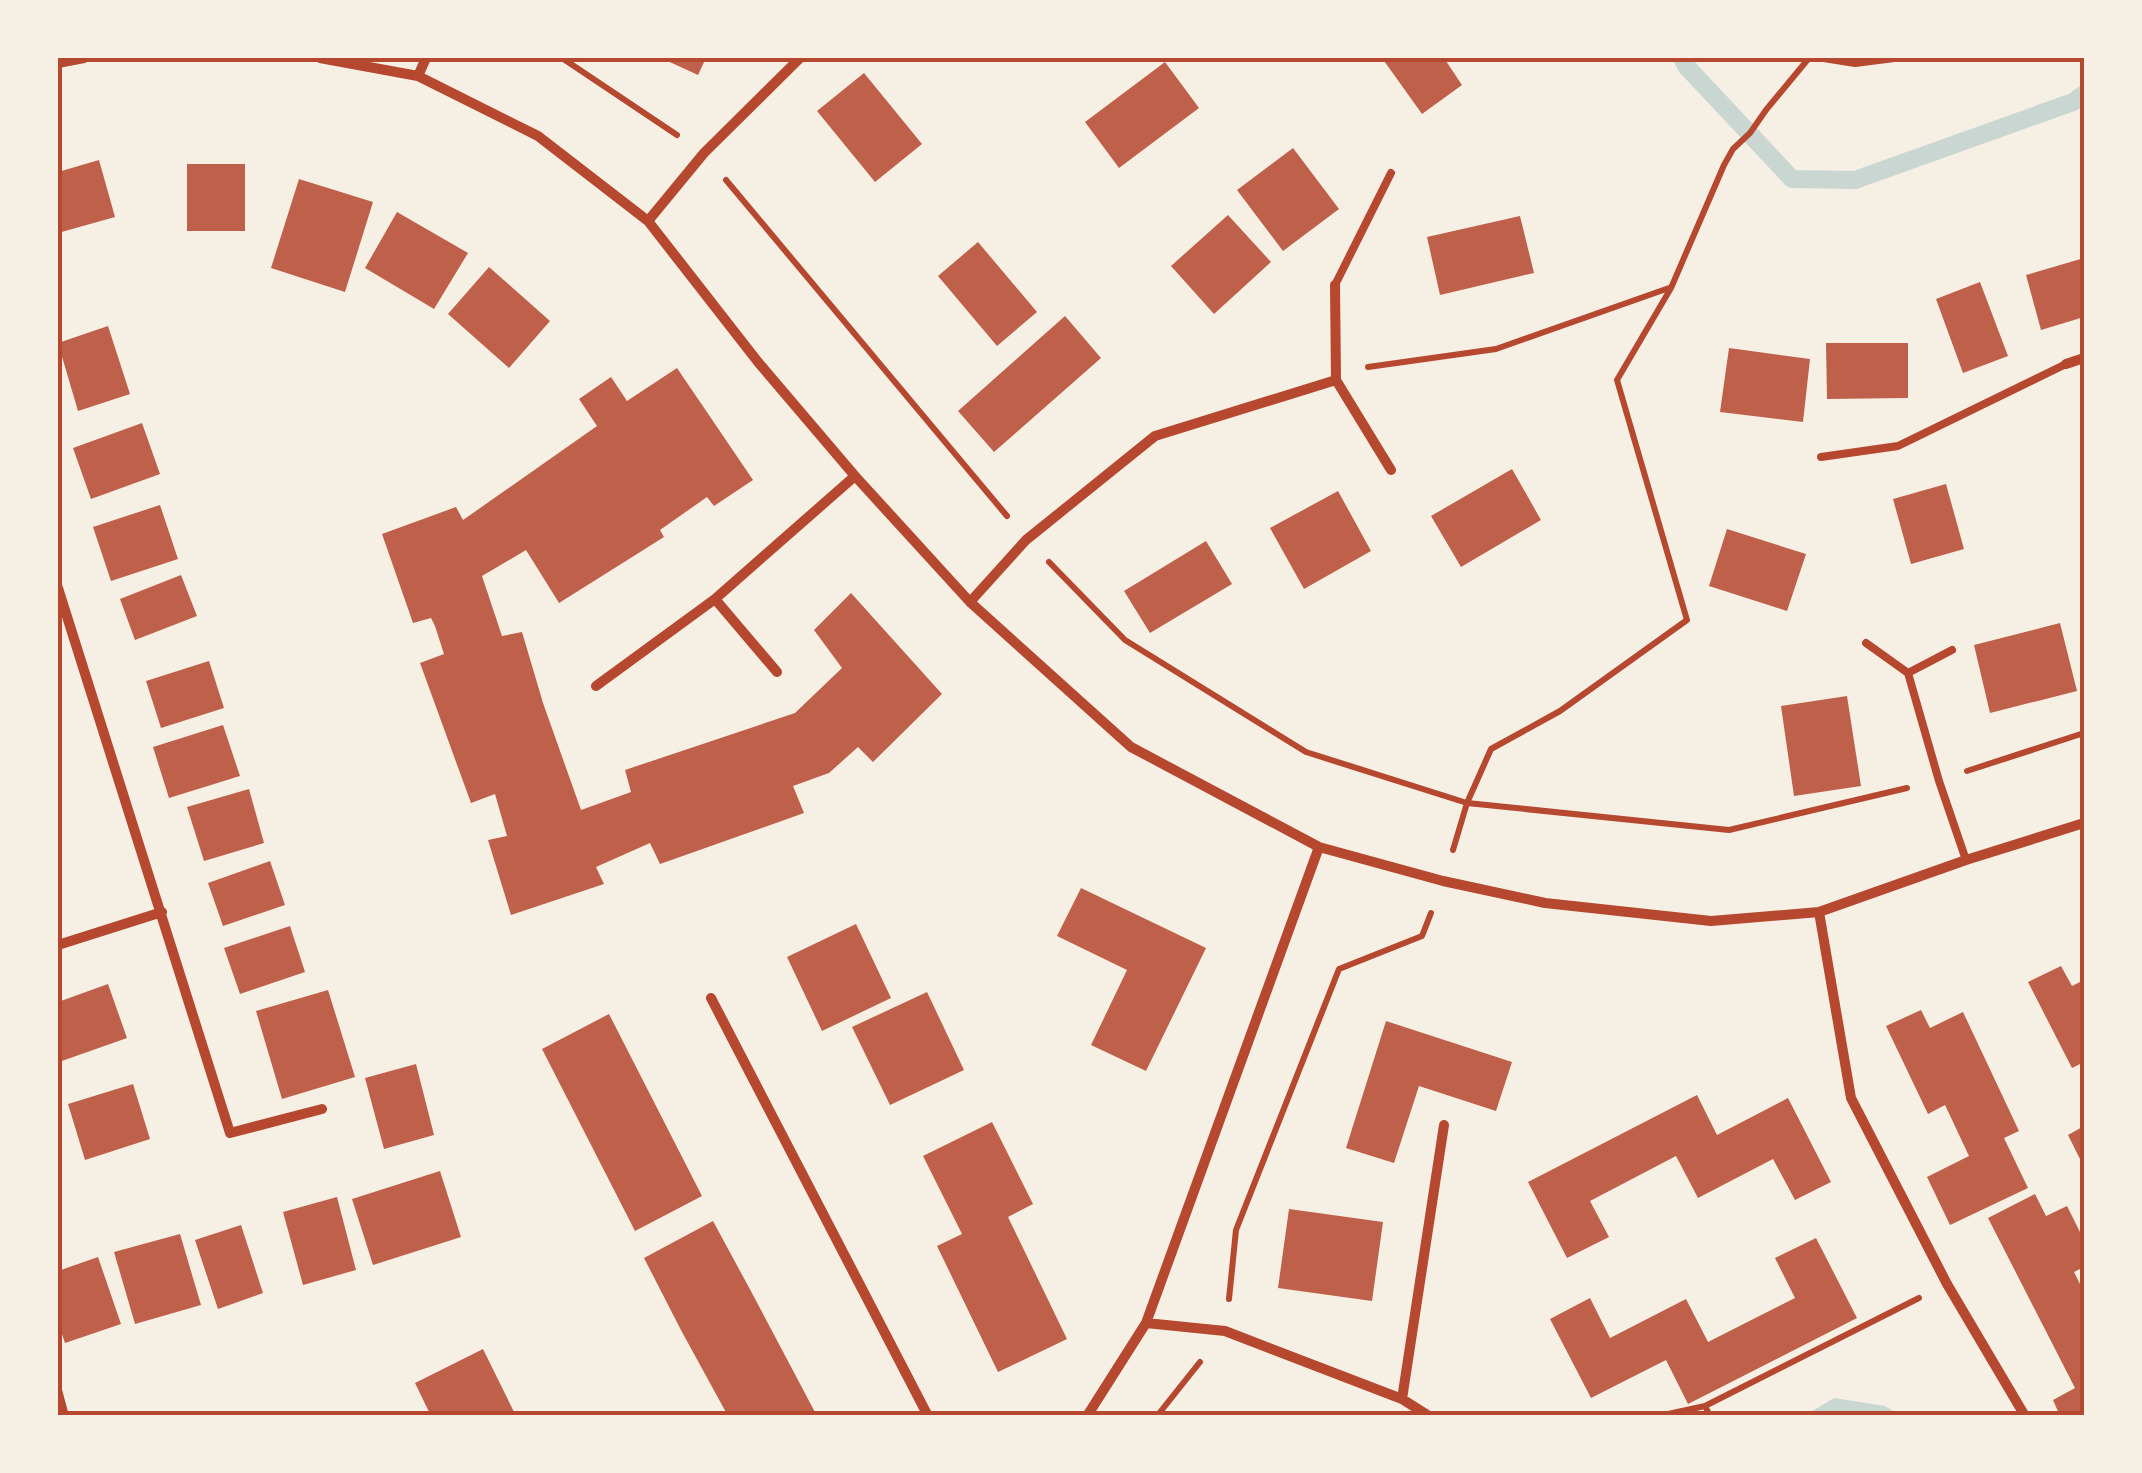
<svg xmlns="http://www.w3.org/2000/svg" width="2142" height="1473" viewBox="0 0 2142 1473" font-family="'Space Grotesk',sans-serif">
	<rect width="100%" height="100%" fill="#f6efe4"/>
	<path fill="#c9d6d2" d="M1834,1398L1885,1406L1899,1415H1806Z"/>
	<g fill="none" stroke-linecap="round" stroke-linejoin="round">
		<path stroke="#c9d6d2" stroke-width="18" d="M1682,58L1686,66L1792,179L1855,180L2073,102L2084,94"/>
	</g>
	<path fill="#bf614a" d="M661,58H706L698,75Z
		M1382,58H1444L1462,85L1422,114Z
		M1165,62L1199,108L1119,168L1085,122Z
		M864,73L922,144L875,182L817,111Z
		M1293,148L1339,209L1283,251L1237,190Z
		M99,160L115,217L58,233V172Z
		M187,164H245V231H187Z
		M299,179L373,202L345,292L271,268Z
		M397,212L468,253L434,309L365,268Z
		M1228,215L1271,262L1214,314L1171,266Z
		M1520,216L1534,273L1440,295L1427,237Z
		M978,242L1037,312L997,346L938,276Z
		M2084,258V317L2041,330L2026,275Z
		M489,267L550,321L509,368L448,314Z
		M1980,282L2008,356L1963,373L1936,299Z
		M1065,316L1101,358L994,452L958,411Z
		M108,326L130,394L78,411L58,343Z
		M1826,343H1908V398L1827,399Z
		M1729,348L1810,359L1803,422L1720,412Z
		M677,368L753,480L714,506L707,497L660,530L664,537L559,603L526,550L482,576L502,636L522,632L543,703L581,810L631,792L625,770L795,713L842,668L814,630L851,593L942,694L873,762L858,747L829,773L793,786L804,813L660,864L650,843L596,867L604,884L511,915L488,840L507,836L495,794L471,803L420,663L444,654L435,626L431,618L413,623L382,534L456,507L463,520L597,426L579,399L611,377L627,401Z
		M142,423L160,474L91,499L73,448Z
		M1512,469L1541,520L1461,567L1431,516Z
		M1946,484L1964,549L1911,564L1893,499Z
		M1338,491L1371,551L1304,589L1270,528Z
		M160,505L178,559L111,581L93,527Z
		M1727,529L1806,554L1787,611L1709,586Z
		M1206,541L1232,584L1150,633L1124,591Z
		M181,575L197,616L135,640L120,599Z
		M2060,623L2077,691L1990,713L1974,645Z
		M209,661L224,708L161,728L146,681Z
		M1847,696L1861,786L1794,796L1781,706Z
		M223,725L240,776L169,798L153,747Z
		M249,789L264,843L204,861L187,807Z
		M270,861L285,905L223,926L208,883Z
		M1081,888L1206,948L1146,1071L1091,1045L1127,970L1057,936Z
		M856,924L891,998L822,1031L787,957Z
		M290,926L305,972L240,994L224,948Z
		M2061,966L2072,986L2084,980V1062L2072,1068L2028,982Z
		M108,984L127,1038L59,1062L58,1002Z
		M328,990L355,1077L282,1099L256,1011Z
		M927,992L964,1070L890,1105L852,1027Z
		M1921,1010L1930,1028L1963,1012L2019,1131L2004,1138L2028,1188L1950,1225L1927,1177L1969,1156L1945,1105L1928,1114L1886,1026Z
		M609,1014L702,1196L635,1231L542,1049Z
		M1386,1021L1512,1062L1496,1111L1419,1086L1394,1163L1346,1148Z
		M416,1064L434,1135L384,1149L365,1078Z
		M133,1084L150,1139L85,1160L68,1104Z
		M1697,1095L1717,1135L1788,1098L1831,1182L1795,1200L1773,1159L1698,1198L1676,1156L1590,1201L1609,1237L1567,1258L1528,1182Z
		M992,1122L1033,1204L1008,1217L1067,1339L998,1372L937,1246L962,1234L923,1156Z
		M2084,1126V1167L2068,1135Z
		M440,1171L461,1237L373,1265L352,1199Z
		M2035,1194L2046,1216L2067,1206L2084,1240V1267L2074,1272L2084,1292V1416H2060L2053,1400L2075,1388L1988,1218Z
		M337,1197L356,1270L303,1285L283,1212Z
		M1289,1209L1383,1222L1372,1301L1278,1288Z
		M713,1221L753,1295L817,1416H728L682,1332L644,1258Z
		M241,1225L263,1293L218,1309L195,1240Z
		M180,1234L201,1305L135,1324L114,1252Z
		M1816,1238L1857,1318L1688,1404L1666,1360L1591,1398L1550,1319L1590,1298L1610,1338L1686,1299L1708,1342L1795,1298L1775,1258Z
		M98,1257L121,1324L65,1343L58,1322V1271Z
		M483,1349L516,1416H431L415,1383Z"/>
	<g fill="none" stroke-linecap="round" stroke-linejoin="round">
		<path stroke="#b5482f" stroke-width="6" d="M562,58L677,135
			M1817,58L1855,64L1902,58
			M726,180L1007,516
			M1368,367L1496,349L1669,288
			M1049,562L1125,640L1306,752L1467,803L1729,830L1907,788
			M1967,771L2084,733
			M1453,850L1467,803L1491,749L1560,711L1687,620L1617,380L1671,288L1724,165L1733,149L1750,133L1766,110L1809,58
			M1229,1299L1236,1230L1339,969L1422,936L1431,913
			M1157,1416L1200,1362
			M1659,1416L1705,1406
			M1710,1416L1705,1406L1919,1298"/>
		<path stroke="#b5482f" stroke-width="8" d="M1335,285L1391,173
			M1821,457L1898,446L2066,364
			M1866,643L1908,673L1939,781L1966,860
			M1908,673L1952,650
			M58,1390L65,1416"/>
		<path stroke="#b5482f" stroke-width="10" d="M320,58L418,76L538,136L648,221L758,362L855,476L970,602L1131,747L1319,847L1443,881L1545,903L1711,921L1819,912L1966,860L2084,823
			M58,63L84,58
			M418,76L426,58
			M648,221L704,153L800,58
			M1335,285L1336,380L1391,470
			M2066,364L2084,358
			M58,588L230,1133L322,1109
			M715,599L777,672
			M970,602L1026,540L1155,436L1336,380
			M596,686L715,599L855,476
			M1819,912L1851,1098L1947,1284L2025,1416
			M58,945L162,912
			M711,998L928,1416
			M1146,1323L1225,1331L1402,1399L1429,1416
			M1402,1399L1444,1125
			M1087,1416L1146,1323L1319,847"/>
	</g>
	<rect width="2142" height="1473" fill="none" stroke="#f6efe4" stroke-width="120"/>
	<rect x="60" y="60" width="2022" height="1353" fill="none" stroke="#b5482f" stroke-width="4"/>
</svg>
